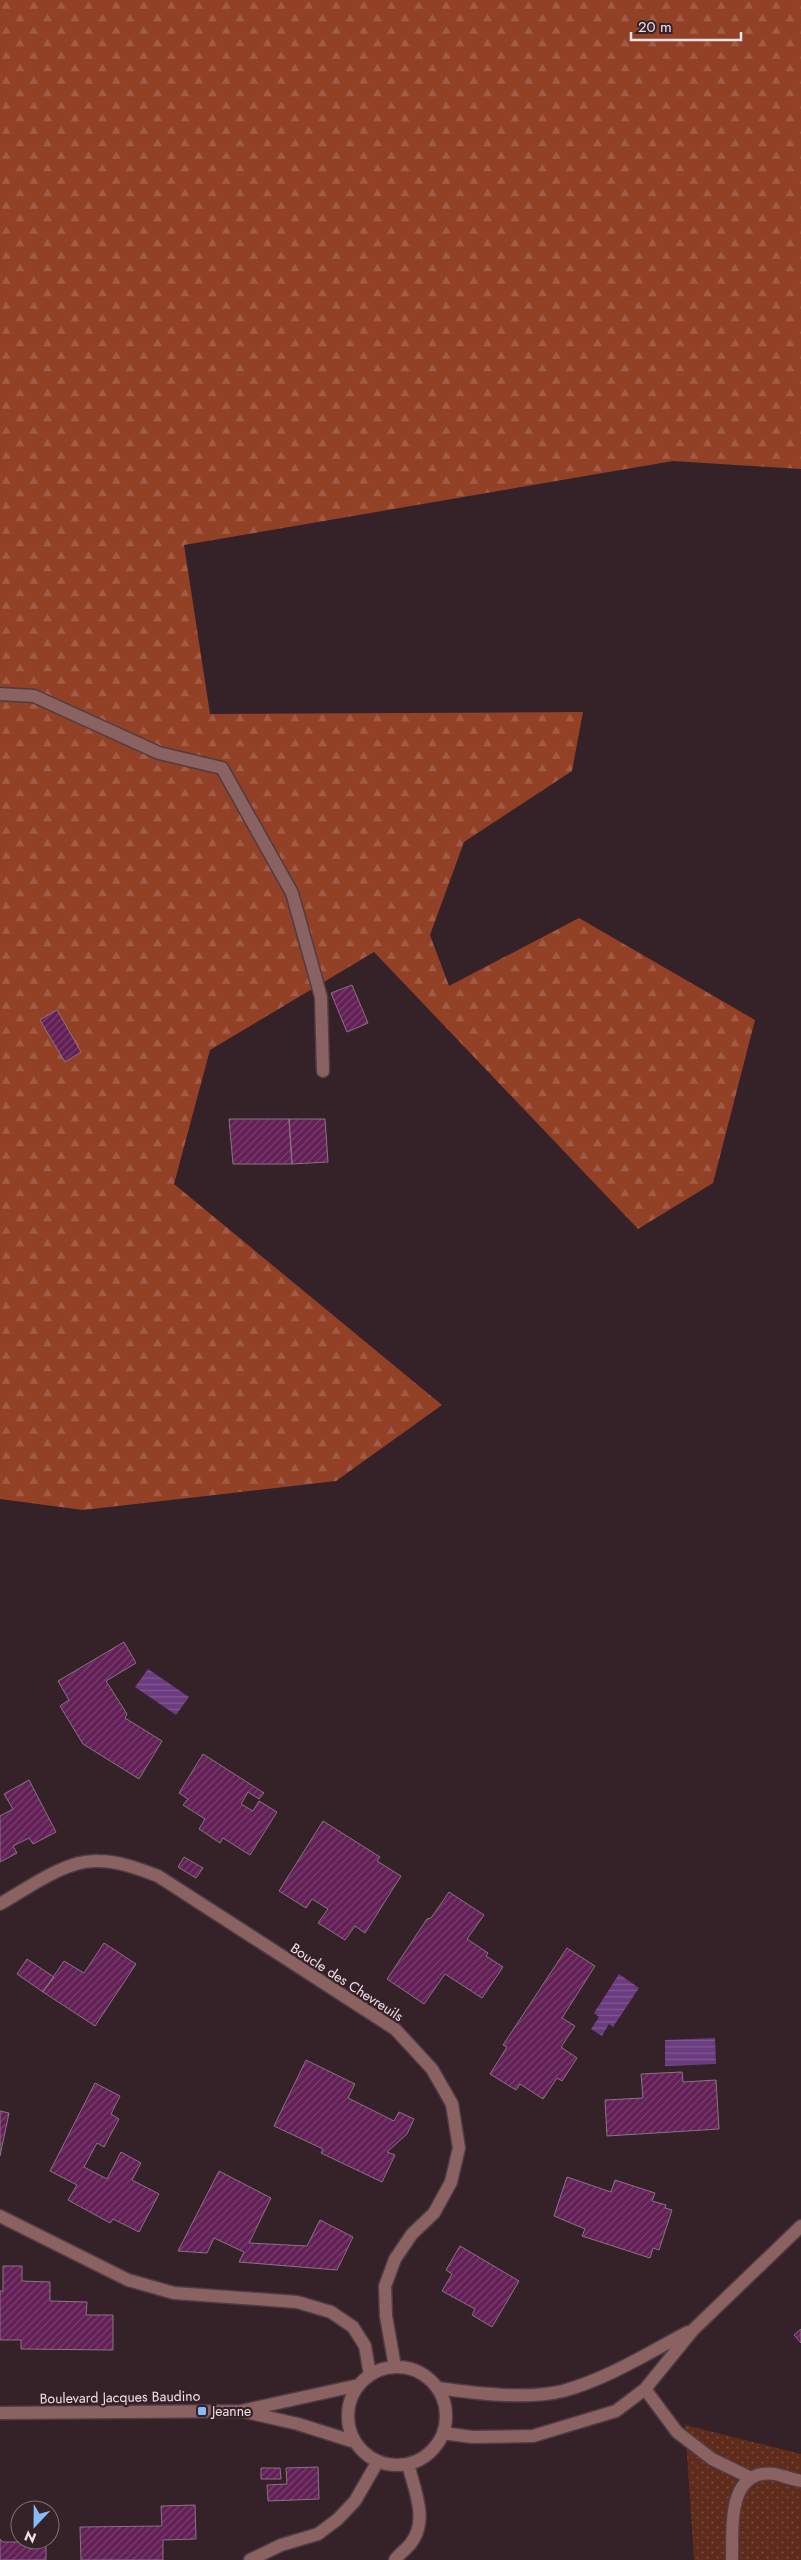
<svg xmlns="http://www.w3.org/2000/svg" width="801" height="2560" viewBox="0 0 801 2560" font-family="Jost,sans-serif">
	<defs>
		<pattern id="green-dots" width="8" height="8" patternUnits="userSpaceOnUse" patternTransform="scale(1.25)"><rect width="8" height="8" fill="#5f2b1a"/><path d="M2 2h.1M6 6h.1" fill="none" stroke="#76493b" stroke-width="1.8" stroke-linecap="round"/></pattern>
		<pattern id="forest-firs" width="22" height="20" patternUnits="userSpaceOnUse" patternTransform="scale(1.25)"><rect width="22" height="20" fill="#934126"/><path d="M5 1l3.5 6h-7zM16 11l3.5 6h-7z" fill="#a25c46"/></pattern>
		<pattern id="water-rules" width="6" height="5" patternUnits="userSpaceOnUse" patternTransform="scale(1.25)"><rect width="6" height="5" fill="#6b3c80"/><path d="M0 2.5h6" fill="none" stroke="#805892"/></pattern>
		<pattern id="building-hatch" width="6" height="6" patternUnits="userSpaceOnUse" patternTransform="scale(1.25)"><rect width="6" height="6" fill="#632056"/><path d="M-1 1l2-2M0 6l6-6M5 7l2-2" fill="none" stroke="#7a406e"/></pattern>
	</defs>
	<rect width="100%" height="100%" fill="#352128"/>
	<path fill="url(#green-dots)" d="M685,2425L801,2454V2560H694Z"/>
	<path fill="url(#forest-firs)" d="M0,0H801V469L673,461L184,545L210,714L583,712L572,771L464,842L430,935L449,986L579,918L755,1020L713,1183L638,1229L374,952L210,1050L174,1184L442,1405L336,1481L83,1510L0,1499Z"/>
	<path fill="url(#water-rules)" d="M148,1669L189,1697L176,1715L135,1687Z
		M619,1974L639,1988L613,2027L609,2024L602,2036L591,2029L599,2017L594,2013Z
		M715,2038L716,2064L665,2066V2040Z"/>
	<path fill="url(#building-hatch)" stroke="#887483" d="M352,985L368,1023L347,1032L331,993Z
		M57,1010L81,1052L65,1062L40,1020Z
		M229,1119H289L292,1164H233Z
		M289,1119H325L328,1162L292,1164Z
		M124,1642L136,1663L106,1681L127,1714L125,1718L162,1741L139,1779L83,1744L60,1706L69,1700L58,1681Z
		M203,1754L264,1793L259,1799L248,1792L241,1804L253,1811L259,1801L277,1812L250,1855L223,1838L220,1843L199,1829L205,1819L183,1805L188,1799L179,1793Z
		M29,1780L56,1832L33,1844L29,1838L13,1846L17,1853L0,1862V1816L13,1809L4,1794Z
		M323,1821L380,1857L377,1861L401,1876L365,1933L355,1926L345,1940L318,1923L328,1909L312,1899L306,1908L279,1891Z
		M184,1857L203,1868L196,1878L178,1867Z
		M449,1892L484,1915L467,1939L488,1953L486,1956L503,1967L482,1998L445,1974L424,2004L387,1979L427,1919L431,1918Z
		M104,1943L136,1964L95,2026L43,1992L64,1961L84,1973Z
		M567,1948L595,1966L562,2018L575,2026L561,2047L577,2058L562,2081L557,2078L543,2099L520,2084L516,2090L490,2074L507,2047L503,2045Z
		M27,1959L54,1977L43,1992L17,1974Z
		M306,2060L355,2084L348,2098L394,2121L399,2112L414,2119L407,2134L387,2152L395,2155L382,2182L321,2153L323,2149L274,2126Z
		M682,2072L683,2082L716,2080L719,2129L607,2136L605,2100L643,2098L641,2074Z
		M95,2083L120,2096L111,2114L119,2119L104,2147L97,2143L84,2167L107,2179L121,2152L141,2163L132,2180L159,2194L139,2232L113,2219L110,2223L68,2200L77,2185L50,2171Z
		M0,2111L9,2113L0,2156Z
		M219,2171L271,2198L249,2243L307,2246L320,2220L353,2237L337,2270L239,2262L244,2252L214,2238L207,2253L178,2251Z
		M567,2177L611,2192L615,2180L655,2193L652,2201L666,2205L665,2208L672,2210L659,2250L653,2248L650,2258L582,2236L585,2229L554,2216Z
		M460,2246L519,2281L492,2327L472,2315L475,2309L442,2291L452,2274L446,2270Z
		M3,2266H22V2281L50,2282V2301L87,2302L86,2315H113V2350L21,2349V2340H0V2291H3Z
		M801,2329V2343L794,2335Z
		M318,2467L319,2499L268,2501L267,2485L287,2484L286,2468Z
		M261,2468H280L281,2479H261Z
		M195,2505L196,2539L163,2540V2560H81L80,2527L162,2526L161,2506Z
		M0,2539L3,2542H46V2560H0Z"/>
	<g fill="none" stroke-linecap="round" stroke-linejoin="round">
		<g stroke="#4f3c43" stroke-width="15">
			<path id="minor" d="M0,694L34,696L159,753L222,768L292,893L321,997L323,1071
				M0,1904C27,1889 66,1859 98,1861C119,1861 139,1869 158,1876L395,2029L432,2069L452,2104L459,2148L451,2182L434,2213L412,2234L395,2259L385,2286L386,2316L395,2367
				M0,2216L128,2280L174,2293L297,2302L331,2312L353,2327L365,2346L370,2375
				M348 2416a49 49 0 1 1 98 0a49 49 0 1 1-98 0Z
				M437,2388C474,2393 526,2400 563,2391C607,2379 648,2353 688,2332
				M645,2389L677,2432L712,2459L751,2478
				M246,2412L298,2424L355,2442
				M0,2413L241,2411L359,2385
				M443,2433L472,2437L533,2436L616,2411L645,2389L693,2330L801,2226
				M250,2560L281,2545L318,2534L338,2519L355,2501L378,2461
				M395,2560C400,2553 407,2549 411,2543C429,2520 414,2489 408,2464
				M732,2560C733,2529 726,2468 775,2474C783,2476 792,2479 801,2481"/>
		</g>
		<use href="#minor" stroke="#8a6262" stroke-width="12"/>
	</g>
	<rect fill="#84bcfb" stroke="#352128" stroke-width="2" x="197" y="2406" width="10" height="10" rx="2.5"/>
	<g text-anchor="middle" dominant-baseline="central" stroke-width="4.5" stroke-linejoin="round" paint-order="stroke">
		<g font-size="14" fill="#f0e2e7" stroke="#352128">
			<text transform="translate(347 1982) rotate(33)">Boucle des Chevreuils</text>
			<text transform="translate(120 2397) rotate(-1)">Boulevard Jacques Baudino</text>
		</g>
		<g font-size="14" fill="#f0e2e7" stroke="#352128" text-anchor="start">
			<text x="212" y="2411">Jeanne</text>
		</g>
	</g>
	<g transform="translate(35 2525) rotate(202)"><circle r="24" fill="#352128" stroke="#806e74"/>
	<path d="M0-4L9 19L0 12L-9 19Z" fill="#84bcfb"/>
	<text y="-8" font-size="14" font-weight="bold" text-anchor="middle" fill="#f0e2e7">N</text>
	</g>
	<path d="M631 32v8h110v-8" fill="none" stroke="#f0e2e7" stroke-width="2.5"/>
	<text x="638" y="32" font-size="15" fill="#f0e2e7" stroke="#352128" stroke-width="4" paint-order="stroke">20 m</text>
</svg>
